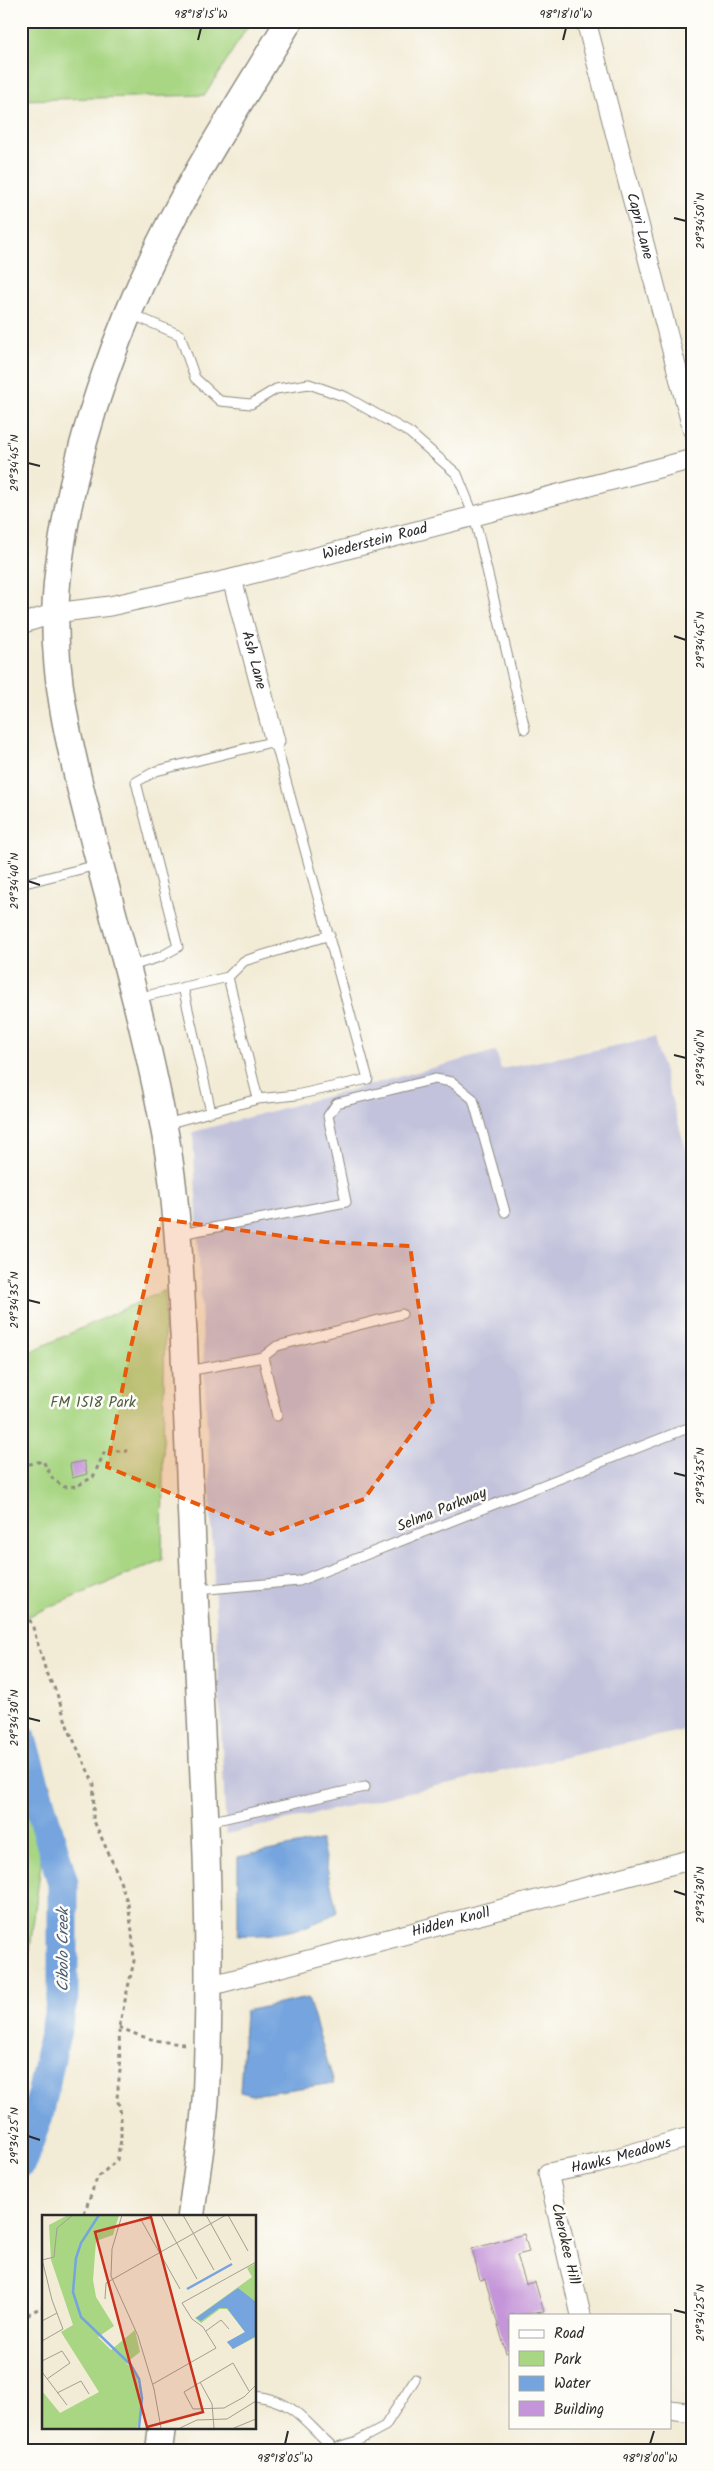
<svg xmlns="http://www.w3.org/2000/svg" width="714" height="2471" viewBox="0 0 714 2471" font-family="Kalam,sans-serif">
	<rect width="100%" height="100%" fill="#fdfcf7"/>
	<filter id="ink" filterUnits="userSpaceOnUse"><feTurbulence type="fractalNoise" baseFrequency=".02" numOctaves="2"/><feDisplacementMap in="SourceGraphic" scale="10" xChannelSelector="R" yChannelSelector="G"/><feConvolveMatrix kernelMatrix="1 2 1 2 8 2 1 2 1" color-interpolation-filters="sRGB"/></filter>
	<filter id="wash" filterUnits="userSpaceOnUse"><feTurbulence type="fractalNoise" baseFrequency=".0096" numOctaves="4" result="noise"/><feDisplacementMap in="SourceGraphic" scale="20" xChannelSelector="R" yChannelSelector="G"/><feGaussianBlur stdDeviation="1.12" result="paint"/><feColorMatrix in="noise" values="0 0 0 0 0 0 0 0 0 0 0 0 0 0 0 0 0 1.4 0 .05"/><feComposite in="paint" operator="in"/></filter>
	<g filter="url(#wash)">
		<rect width="100%" height="100%" fill="#f2ebd5"/>
		<path fill="#c2c2dc" d="M654,1038L693,1174V1728L226,1834L193,1132L496,1051L501,1069Z"/>
		<path fill="#a8d683" stroke="#6a8057" d="M21,21H251L205,95L21,100Z
			M165,1290L162,1560L21,1619V1356Z
			M21,1740L51,1785L21,2019Z"/>
		<path fill="#75a4de" stroke="#506884" d="M321,1840L337,1912C307,1930 273,1937 238,1935V1857Z
			M308,1998L334,2083L252,2095L240,2092L245,2011Z"/>
		<g fill="none" stroke-linecap="round" stroke-linejoin="round">
			<path stroke="#75a4de" stroke-width="31" d="M21,1739L63,1883V1996L38,2115L21,2162"/>
		</g>
		<g id="blocks">
			<path fill="#c595d9" d="M84,1461L87,1474L72,1478L70,1464Z
				M524,2234L529,2252L517,2255L526,2284L535,2282L544,2312L510,2315V2352L506,2353L485,2279L480,2280L472,2249Z"/>
		</g>
	</g>
	<g filter="url(#ink)">
		<use href="#blocks" fill-opacity="0" stroke="#8e8b80" stroke-width="1"/>
		<g fill="none" stroke-linecap="round" stroke-linejoin="round">
			<g stroke="#8e8b80" stroke-width="11">
				<path id="lane" d="M131,314L180,335L195,378L220,401L251,404L276,389L309,384L346,397L410,433L457,474L474,516L525,729
					M21,884L97,865
					M128,967L160,957L178,947L136,782L156,771L275,741L368,1079L296,1095L258,1099
					M228,977L244,961L330,935
					M183,987L211,1112
					M137,998L228,977L258,1099L166,1124
					M181,1234L346,1202L328,1116L337,1103L435,1079L452,1082L473,1099L505,1212
					M263,1357L277,1416
					M188,1371L263,1357L277,1346L402,1314
					M197,1590L299,1581L693,1426
					M208,1822L365,1787
					M255,2396C297,2401 305,2424 334,2448L355,2442L385,2426L415,2379"/>
			</g>
			<g stroke="#8e8b80" stroke-width="21">
				<g id="street">
					<path id="s1" d="M586,21L693,431"/>
					<path id="s2" d="M232,579L275,741"/>
					<path id="s3" d="M21,624L55,613L110,606L232,579L693,459"/>
					<path id="s4" d="M209,1986L693,1859"/>
					<path id="s5" d="M581,2315L548,2173L596,2164L693,2136"/>
					<path d="M670,2410L693,2413"/>
				</g>
			</g>
			<g stroke="#8e8b80" stroke-width="29">
				<path id="secondary" d="M191,2216C196,2175 204,2133 206,2092C214,1914 201,1736 193,1558C190,1486 187,1414 184,1342C180,1274 178,1206 166,1139C148,1035 117,932 91,830C70,750 49,667 57,583C70,446 127,296 195,177C225,124 258,73 289,21
					M159,2450L162,2427"/>
			</g>
			<path stroke="#8e8b80" stroke-width="3" stroke-dasharray="4 4" stroke-linecap="butt" d="M21,1466L43,1461L53,1479L64,1487L77,1486L93,1477L105,1451H128
				M21,1606L32,1624L47,1675L56,1691L68,1728L94,1784L93,1819L116,1870L128,1904L132,1931L134,1961L119,2027L120,2070L117,2098L121,2114V2140L117,2160L97,2178L83,2216
				M119,2027C142,2038 162,2043 187,2044
				M21,2330L30,2313L44,2306"/>
			<use href="#lane" stroke="#fff" stroke-width="9"/>
			<use href="#street" stroke="#fff" stroke-width="19"/>
			<use href="#secondary" stroke="#fff" stroke-width="26"/>
		</g>
	</g>
	<path fill="#e8590c" fill-opacity="0.2" stroke="#e8590c" stroke-width="4" stroke-dasharray="10 6" stroke-linejoin="round" d="M161,1219L325,1242L410,1246L433,1405L364,1499L270,1534L107,1467L129,1355Z"/>
	<path fill="none" stroke="#2b2b2b" stroke-width="2" d="M198,40L201,28M563,40L566,28M674,218L686,221M28,463L40,466M674,636L686,640M28,881L40,885M674,1055L686,1058M28,1300L40,1303M674,1473L686,1476M28,1718L40,1721M674,1891L686,1895M28,2136L40,2140M674,2310L686,2313M285,2444L288,2431M650,2444L654,2431"/>
	<g text-anchor="middle" dominant-baseline="central" stroke-width="5" stroke-linejoin="round" paint-order="stroke">
		<g font-size="15" fill="#2b2b2b" stroke="#fdfcf7">
			<text stroke="none"><textPath href="#s1" startOffset="212">Capri Lane</textPath></text>
			<text stroke="none"><textPath href="#s3" startOffset="364">Wiederstein Road</textPath></text>
			<text stroke="none"><textPath href="#s2" startOffset="84">Ash Lane</textPath></text>
			<text transform="translate(442 1510) rotate(-22)">Selma Parkway</text>
			<text stroke="none"><textPath href="#s4" startOffset="250">Hidden Knoll</textPath></text>
			<text stroke="none"><textPath href="#s5" startOffset="221">Hawks Meadows</textPath></text>
			<text transform="translate(565 2244) rotate(77)">Cherokee Hill</text>
		</g>
		<g font-size="15" fill="#505e45" stroke="#fdfcf7">
			<text x="93" y="1403">FM 1518 Park</text>
		</g>
		<g font-size="16" font-style="italic" fill="#495b73" stroke="#fdfcf7">
			<text transform="translate(63 1950) rotate(-90)">Cibolo Creek</text>
		</g>
	</g>
	<g transform="translate(42 2215)">
		<rect width="214" height="214" fill="#f2ebd5"/>
		<path d="M26,0H77L71,20L54,26L51,65L54,82L72,111L56,122L69,135L93,115L98,137L84,148L94,157L101,196L95,213H0V176L18,198L57,177L19,117L31,110L9,45L7,10ZM214,48V122L191,134L185,127L203,117L185,94H178L159,108L153,103L210,62L205,53Z" fill="#a8d683"/>
		<path d="M196,73L214,87V121L191,134L185,127L203,117L185,93H177L159,106L154,103Z" fill="#75a4de"/>
		<path fill="none" stroke="#75a4de" stroke-width="2.5" d="M57,0L39,28L34,43L31,77L39,102L89,150L97,164L100,183L97,213M145,74L190,49"/>
		<path fill="none" stroke="#a29e91" stroke-width="1" d="M80,0L70,34L69,61L96,121L112,174L119,213M119,0L155,64M141,0L172,55M164,0L189,45M186,0L206,36M98,3L138,74M0,44L10,85L21,114L0,126M0,45L12,42L15,13L31,0M63,84L64,68L184,0M0,106L15,98M164,116L179,105L187,114M0,146L20,136L28,148L5,164M0,157L25,190M158,167L170,189L172,213M111,169L174,133L161,112L150,104L140,88L214,47M207,176L191,148L142,177L151,194L182,193L202,182L214,170M15,178L39,166L47,179M138,213L155,205L185,204L214,186M192,213L214,204"/>
		<path fill="#c8321e" fill-opacity="0.15" stroke="#c8321e" stroke-width="2.5" d="M109,2L161,197L105,212L53,17Z"/>
		<rect width="214" height="214" fill="none" stroke="#2b2b2b" stroke-width="2.5"/>
	</g>
	<rect width="714" height="2471" fill="none" stroke="#fdfcf7" stroke-width="55"/>
	<rect x="509" y="2314" width="162" height="115" fill="#fdfcf7" stroke="#a9a8a5"/>
	<rect x="519" y="2330" width="25" height="8" fill="#ffffff" stroke="#a9a8a5"/>
	<text x="554" y="2338" font-size="15" fill="#2b2b2b">Road</text>
	<rect x="519" y="2351" width="25" height="15" fill="#a8d683" stroke="#a9a8a5"/>
	<text x="554" y="2364" font-size="15" fill="#2b2b2b">Park</text>
	<rect x="519" y="2376" width="25" height="15" fill="#75a4de" stroke="#a9a8a5"/>
	<text x="554" y="2388" font-size="15" fill="#2b2b2b">Water</text>
	<rect x="519" y="2401" width="25" height="15" fill="#c595d9" stroke="#a9a8a5"/>
	<text x="554" y="2414" font-size="15" fill="#2b2b2b">Building</text>
	<rect x="28" y="28" width="658" height="2416" fill="none" stroke="#2b2b2b" stroke-width="2"/>
	<g font-size="12" text-anchor="middle" fill="#2b2b2b">
		<text x="201" y="18">98°18'15"W</text>
		<text x="566" y="18">98°18'10"W</text>
		<text transform="translate(700 221) rotate(-90)" y="4">29°34'50"N</text>
		<text transform="translate(14 463) rotate(-90)" y="4">29°34'45"N</text>
		<text transform="translate(700 640) rotate(-90)" y="4">29°34'45"N</text>
		<text transform="translate(14 881) rotate(-90)" y="4">29°34'40"N</text>
		<text transform="translate(700 1058) rotate(-90)" y="4">29°34'40"N</text>
		<text transform="translate(14 1300) rotate(-90)" y="4">29°34'35"N</text>
		<text transform="translate(700 1476) rotate(-90)" y="4">29°34'35"N</text>
		<text transform="translate(14 1718) rotate(-90)" y="4">29°34'30"N</text>
		<text transform="translate(700 1895) rotate(-90)" y="4">29°34'30"N</text>
		<text transform="translate(14 2136) rotate(-90)" y="4">29°34'25"N</text>
		<text transform="translate(700 2313) rotate(-90)" y="4">29°34'25"N</text>
		<text x="285" y="2462">98°18'05"W</text>
		<text x="650" y="2462">98°18'00"W</text>
	</g>
</svg>
